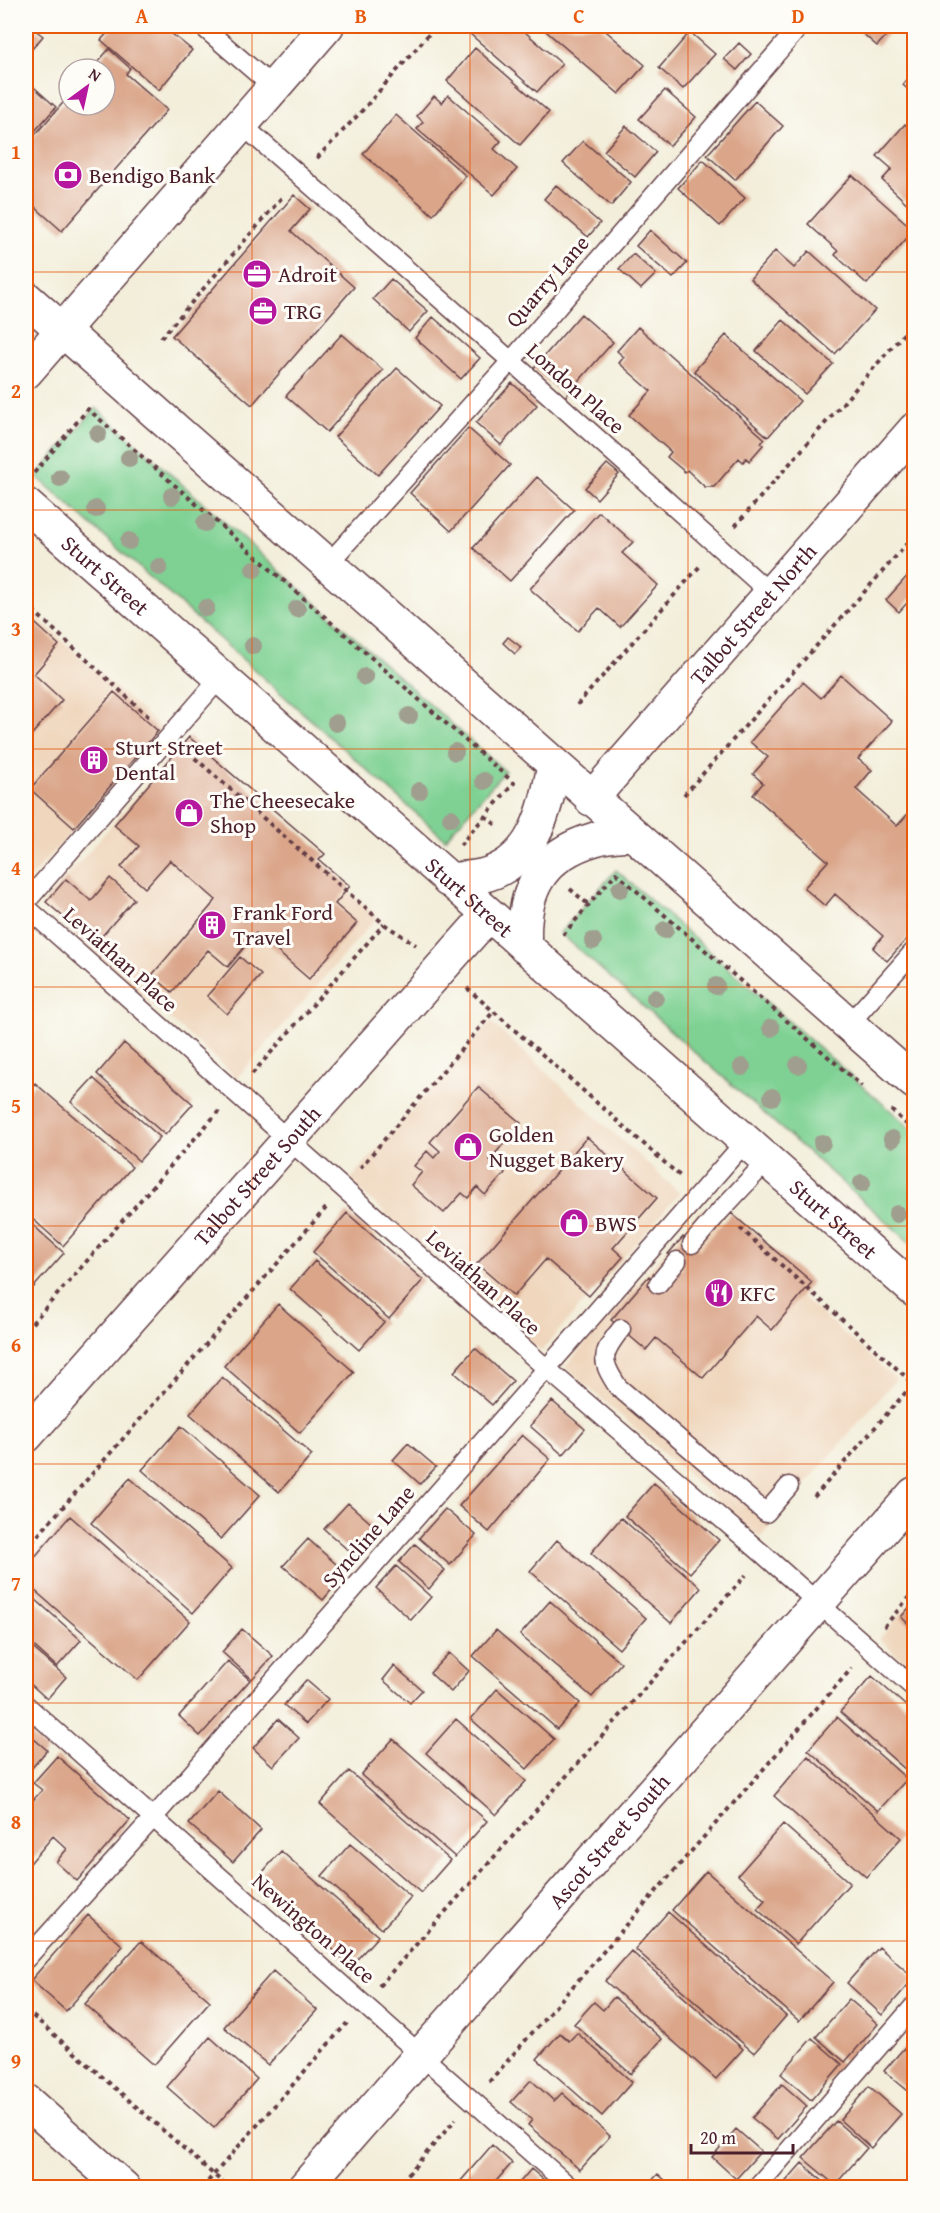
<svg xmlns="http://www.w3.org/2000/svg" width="940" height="2213" viewBox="0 0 940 2213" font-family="'Gentium Book Plus',serif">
	<rect width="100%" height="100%" fill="#fdfcf7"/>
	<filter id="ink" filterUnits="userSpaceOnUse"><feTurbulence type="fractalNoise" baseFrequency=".0167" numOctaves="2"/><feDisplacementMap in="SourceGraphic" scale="12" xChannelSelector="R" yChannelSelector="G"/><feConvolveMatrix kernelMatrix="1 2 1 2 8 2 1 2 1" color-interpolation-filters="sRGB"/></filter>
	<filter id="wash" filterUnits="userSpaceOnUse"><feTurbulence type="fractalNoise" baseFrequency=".008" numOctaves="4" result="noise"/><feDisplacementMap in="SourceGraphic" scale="24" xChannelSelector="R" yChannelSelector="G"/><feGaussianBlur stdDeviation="1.35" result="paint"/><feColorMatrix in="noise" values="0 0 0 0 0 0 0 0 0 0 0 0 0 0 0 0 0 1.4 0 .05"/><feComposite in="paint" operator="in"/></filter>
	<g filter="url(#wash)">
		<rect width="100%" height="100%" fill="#f3eeda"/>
		<path fill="#efd6bc" d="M26,608L162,729L26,883Z
			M182,745L377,917L237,1078L41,906Z
			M491,1022L680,1193L541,1351L349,1181Z
			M702,1209L896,1379L760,1538L565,1367Z
			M914,1599V1671L879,1639Z"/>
		<path fill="#7ed193" stroke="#64785f" stroke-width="1.5" d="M96,408L505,771L445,839L36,476Z
			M616,870L914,1131V1246L560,933Z"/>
		<g id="blocks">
			<path fill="#daa589" d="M26,26H30L43,36L26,56Z
				M114,26H162L192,50L159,90L101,40Z
				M463,26H518L562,64L537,92L462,27Z
				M540,26H600L645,65L619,94Z
				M854,26H895L877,46Z
				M690,32L715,54L683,89L659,68Z
				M739,43L751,54L737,70L724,59Z
				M475,48L549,112L520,145L447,81Z
				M109,49L130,68L126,74L167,110L62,231L26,199V190L29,185L26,182V145L69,96V105H105V69H92Z
				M914,71V95L903,85Z
				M26,80L56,107L26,141Z
				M665,90L696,117L670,146L639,119Z
				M448,95L501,141L494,149L517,169L494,195L417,129L423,122L417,116L434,96L442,103Z
				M755,101L783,126L735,180L707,155Z
				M396,115L466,176L433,215L363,154Z
				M905,124L914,133V210L882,180L892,169L877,156Z
				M626,126L656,152L635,177L604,151Z
				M583,141L631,182L611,206L563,163Z
				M703,160L745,198L720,226L678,188Z
				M852,175L914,230L867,284L835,255L838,251L808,224Z
				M556,185L600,223L588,237L544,199Z
				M294,195L310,209L291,231L354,287L252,405L172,336Z
				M650,230L687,263L673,278L636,246Z
				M775,251L794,268L809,251L875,310L835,354L750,279Z
				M633,254L656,274L641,289L619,269Z
				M391,279L428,311L409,332L373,299Z
				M581,314L613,342L565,397L533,369Z
				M433,317L480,358L461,379L415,338Z
				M783,320L833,364L805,394L756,351Z
				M638,327L765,439L761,443L763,445L749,461L746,458L743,462L739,458L714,487H705L687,470L685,472L667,457L671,452L629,415L651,391L619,363L624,357L617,351Z
				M342,334L383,370L327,432L286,396Z
				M726,335L800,401L768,437L694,371Z
				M397,368L440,406L378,475L335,437Z
				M512,383L537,405L501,445L476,423Z
				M468,428L510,465L451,531L410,493Z
				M607,464L619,474L597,499L585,488Z
				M537,477L574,510L510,581L473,548Z
				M599,512L633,542L622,553L658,585L620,627L599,608L578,631L530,589Z
				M910,573L914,577V595L899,612L886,600Z
				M26,615L59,645L34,674L62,700L26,741Z
				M508,637L521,647L515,654L503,643Z
				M841,675L892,721L858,759L872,770L856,789L897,826L914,807V931L887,961L873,948L883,936L835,894L825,906L804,888L828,861L753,795L763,783L753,774L768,757L750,742L803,682L821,698Z
				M114,692L158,731L74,828L30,789Z
				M189,737L325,854L319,860L350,886L335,904L357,923L309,979L256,933L228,967L208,950L172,992L152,975L216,900L170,860L145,888L121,867L139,846L114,825Z
				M110,878L134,899L95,944L46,902L66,879L91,901Z
				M240,957L261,975L227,1014L207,996Z
				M124,1043L193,1104L165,1135L97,1074Z
				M93,1078L160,1137L139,1161L71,1102Z
				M35,1083L132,1167L63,1246L26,1213V1094Z
				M478,1087L521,1123L490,1160L505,1173L485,1195L477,1187L468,1198L462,1193L444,1213L411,1185L422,1172L414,1166L427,1151L434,1158L440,1151L430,1142Z
				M587,1137L657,1198L613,1248L623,1257L589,1296L546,1259L514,1296L477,1264Z
				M347,1213L423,1280L389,1319L313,1252Z
				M731,1213L812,1282L772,1330L756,1316L703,1378L656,1338L646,1350L611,1320L649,1276L664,1290L684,1267L668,1254L683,1237L699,1250Z
				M26,1219L64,1253L32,1289L26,1283Z
				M315,1261L384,1322L359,1350L290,1289Z
				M278,1304L354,1372L300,1433L224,1366Z
				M475,1348L513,1381L492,1405L454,1372Z
				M222,1377L312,1455L279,1492L190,1414Z
				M552,1401L585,1429L563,1455L530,1426Z
				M181,1426L260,1495L221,1539L142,1470Z
				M522,1435L550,1459L489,1532L459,1506Z
				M408,1443L436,1467L420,1484L393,1460Z
				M130,1478L232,1568L193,1613L91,1523Z
				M654,1483L719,1540L690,1573L625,1516Z
				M348,1503L380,1531L357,1558L324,1529Z
				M445,1509L476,1535L450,1565L419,1538Z
				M70,1516L190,1621L138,1680L26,1583V1567Z
				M621,1518L701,1588L671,1623L591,1553Z
				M308,1539L346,1573L323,1600L283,1566Z
				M557,1540L646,1618L619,1649L530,1571Z
				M415,1544L445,1570L429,1589L399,1562Z
				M396,1566L431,1597L411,1620L376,1588Z
				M26,1591L81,1640L57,1667L26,1639Z
				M550,1601L621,1663L592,1697L520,1635Z
				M914,1602V1629L901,1617Z
				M242,1629L273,1656L252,1679L222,1652Z
				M496,1630L580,1703L557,1729L473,1656Z
				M26,1642L66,1677L47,1699L26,1680Z
				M449,1653L469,1671L451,1692L430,1673Z
				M228,1661L250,1680L200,1736L179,1716Z
				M394,1666L422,1690L410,1703L383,1680Z
				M872,1676L914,1713V1777L840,1712Z
				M306,1680L328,1699L306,1724L284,1705Z
				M497,1689L554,1739L527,1769L471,1719Z
				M837,1717L907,1779L878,1811L808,1750Z
				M278,1719L299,1738L273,1766L253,1748Z
				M456,1719L526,1781L496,1815L426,1753Z
				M26,1732L47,1750L26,1775Z
				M393,1739L487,1821L455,1857L361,1775Z
				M57,1756L130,1820L77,1881L56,1862L67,1849L53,1836L26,1868V1808L42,1790L33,1783Z
				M808,1756L901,1838L866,1877L774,1796Z
				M349,1771L450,1860L421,1893L320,1804Z
				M218,1791L261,1830L233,1862L189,1824Z
				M783,1824L850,1883L796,1944L757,1909L765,1900L738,1875Z
				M350,1844L411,1897L382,1929L322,1876Z
				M281,1851L378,1936L351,1966L255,1881Z
				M706,1871L833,1982L799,2021L672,1910Z
				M668,1912L786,2016L754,2053L635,1949Z
				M88,1915L123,1946L66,2011L31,1980Z
				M141,1941L210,2001L154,2065L85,2004Z
				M879,1947L914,1978L882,2015L847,1983Z
				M631,1951L743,2049L716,2079L605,1981Z
				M273,1971L317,2010L268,2065L224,2027Z
				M614,1997L662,2039L631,2074L574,2024L594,2002L603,2010Z
				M849,1999L878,2024L845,2062L816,2037Z
				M560,2033L569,2041L577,2033L632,2082L602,2116L537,2059Z
				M210,2037L257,2079L214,2128L167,2087Z
				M812,2038L842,2064L811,2100L781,2074Z
				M904,2048L914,2057V2093L913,2095L884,2071Z
				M531,2080L554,2101L562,2093L610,2136L580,2170L528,2125L532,2120L511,2102Z
				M782,2084L807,2106L778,2139L752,2118Z
				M869,2086L901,2114L871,2148L840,2120Z
				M836,2121L867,2148L835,2185L803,2158Z
				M736,2129L761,2151L736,2179L712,2157Z
				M492,2145L512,2163L490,2188H465L459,2183Z
				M802,2163L827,2185L825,2188H780Z
				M531,2169L553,2188H515Z
				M658,2174L674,2188H645Z"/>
		</g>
	</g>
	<g filter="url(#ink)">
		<use href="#blocks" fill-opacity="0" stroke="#633e45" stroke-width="1.5"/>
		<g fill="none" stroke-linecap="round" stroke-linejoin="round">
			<g stroke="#633e45" stroke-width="21">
				<path id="lane" d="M202,26L273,87
					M241,124L511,361L770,593
					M327,565L511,361L800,26
					M26,902L220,678
					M26,907L546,1368L764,1555L914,1688
					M849,1024L914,951
					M692,1244L720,1211L767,1161
					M658,1284L677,1261
					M621,1329C601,1354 600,1360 618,1387L766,1513L789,1486
					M26,1705L571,2188
					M26,1959L153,1818L745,1142
					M756,2188L914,2006"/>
			</g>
			<g stroke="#633e45" stroke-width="36">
				<g id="street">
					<path id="s1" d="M591,799L914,430"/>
					<path id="s2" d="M26,1436L488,915"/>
					<path id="s3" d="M304,2188L914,1494"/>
				</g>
			</g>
			<g stroke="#633e45" stroke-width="36">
				<g id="secondary">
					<path d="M26,298L914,1082"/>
					<path d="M26,372L327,26"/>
					<path id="s4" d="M26,505L914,1290"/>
					<path d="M448,880C459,879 470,878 481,876C534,864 545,811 554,766"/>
					<path d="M525,947C521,892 540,855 595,839C606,835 620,835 631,834"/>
					<path d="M26,2101L124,2188"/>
				</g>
			</g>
			<path stroke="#633e45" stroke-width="4" stroke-dasharray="4.5 4.5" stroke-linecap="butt" d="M317,158L360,113L436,26
				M161,338L284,195
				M34,473L88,409L514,783L460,845
				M735,526L914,322
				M26,604L151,719
				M577,705L700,566
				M188,752L384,924L416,945
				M684,795L914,536
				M485,816L499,827
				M570,889L589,905
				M563,935L616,873L862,1086
				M467,988L680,1176
				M252,1074L384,924
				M891,1110L914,1131
				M360,1168L494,1011
				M740,1228L914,1384
				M26,1330L219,1111
				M814,1497L914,1383
				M26,1549L326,1208
				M884,1627L914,1591
				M379,1986L746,1575
				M26,2010L229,2188
				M489,2082L852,1668
				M202,2188L347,2023
				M396,2188L456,2119"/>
			<use href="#lane" stroke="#fff" stroke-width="18"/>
			<use href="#street" stroke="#fff" stroke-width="33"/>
			<use href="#secondary" stroke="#fff" stroke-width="33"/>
		</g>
		<g fill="#a09e8e">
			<circle cx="98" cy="434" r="9"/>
			<circle cx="129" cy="458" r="9"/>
			<circle cx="60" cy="478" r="9"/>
			<circle cx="172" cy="496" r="9"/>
			<circle cx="96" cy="509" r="9"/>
			<circle cx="205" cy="523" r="9"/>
			<circle cx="129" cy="541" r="9"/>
			<circle cx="159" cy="567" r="9"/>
			<circle cx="254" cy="569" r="9"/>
			<circle cx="206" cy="608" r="9"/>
			<circle cx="297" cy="609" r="9"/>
			<circle cx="253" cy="646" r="9"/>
			<circle cx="365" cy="677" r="9"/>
			<circle cx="409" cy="716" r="9"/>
			<circle cx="336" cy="723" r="9"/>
			<circle cx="455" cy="752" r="9"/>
			<circle cx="484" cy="781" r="9"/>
			<circle cx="419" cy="791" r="9"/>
			<circle cx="451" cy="818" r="9"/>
			<circle cx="620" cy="889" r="9"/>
			<circle cx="665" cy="930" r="9"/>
			<circle cx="593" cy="941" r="9"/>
			<circle cx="716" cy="986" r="9"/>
			<circle cx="655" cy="998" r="9"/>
			<circle cx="771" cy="1028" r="9"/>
			<circle cx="798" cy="1065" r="9"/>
			<circle cx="742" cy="1067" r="9"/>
			<circle cx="772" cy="1097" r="9"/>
			<circle cx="892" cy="1139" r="9"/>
			<circle cx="822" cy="1143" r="9"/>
			<circle cx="862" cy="1183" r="9"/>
			<circle cx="897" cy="1214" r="9"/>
		</g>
	</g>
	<path fill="none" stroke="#e8590c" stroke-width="1.5" stroke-opacity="0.55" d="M252,26V2188M470,26V2188M688,26V2188M26,272H914M26,510H914M26,749H914M26,987H914M26,1226H914M26,1464H914M26,1703H914M26,1941H914"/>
	<defs>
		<g id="bank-disc" transform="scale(1.5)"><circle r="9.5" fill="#b5179e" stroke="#fdfcf7"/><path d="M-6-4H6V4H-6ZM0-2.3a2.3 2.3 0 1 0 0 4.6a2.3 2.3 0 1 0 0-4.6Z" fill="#fff"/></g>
		<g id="office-disc" transform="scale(1.5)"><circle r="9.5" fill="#b5179e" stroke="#fdfcf7"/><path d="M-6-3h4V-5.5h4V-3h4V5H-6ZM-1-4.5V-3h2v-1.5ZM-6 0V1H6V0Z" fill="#fff"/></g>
		<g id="building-disc" transform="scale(1.5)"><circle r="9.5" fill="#b5179e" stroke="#fdfcf7"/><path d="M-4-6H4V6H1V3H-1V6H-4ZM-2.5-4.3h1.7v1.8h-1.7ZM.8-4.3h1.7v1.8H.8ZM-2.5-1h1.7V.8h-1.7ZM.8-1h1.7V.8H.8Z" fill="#fff"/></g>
		<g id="shop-disc" transform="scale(1.5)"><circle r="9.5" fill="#b5179e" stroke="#fdfcf7"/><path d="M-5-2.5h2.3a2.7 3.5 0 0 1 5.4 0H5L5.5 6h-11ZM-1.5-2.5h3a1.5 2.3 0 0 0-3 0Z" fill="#fff"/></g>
		<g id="restaurant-disc" transform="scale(1.5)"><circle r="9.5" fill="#b5179e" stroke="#fdfcf7"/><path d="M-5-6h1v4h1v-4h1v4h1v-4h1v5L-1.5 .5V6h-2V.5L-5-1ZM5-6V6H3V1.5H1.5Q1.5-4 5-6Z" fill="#fff"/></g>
	</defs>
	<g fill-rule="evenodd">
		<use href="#bank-disc" x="68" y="175"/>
		<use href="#office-disc" x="257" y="274"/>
		<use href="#office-disc" x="263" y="311"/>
		<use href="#building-disc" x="94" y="760"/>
		<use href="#shop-disc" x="189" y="813"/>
		<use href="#building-disc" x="212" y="925"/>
		<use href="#shop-disc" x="468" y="1147"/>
		<use href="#shop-disc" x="574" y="1223"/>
		<use href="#restaurant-disc" x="719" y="1293"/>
	</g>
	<g text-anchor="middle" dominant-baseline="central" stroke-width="6" stroke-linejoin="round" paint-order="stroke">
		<g font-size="22" fill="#4a1f2b" stroke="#fdfcf7" text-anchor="start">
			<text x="89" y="175">Bendigo Bank</text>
			<text x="278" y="274">Adroit</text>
			<text x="284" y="311">TRG</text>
			<text x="115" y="747">Sturt Street<tspan x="115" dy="25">Dental</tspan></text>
			<text x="210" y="800">The Cheesecake<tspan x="210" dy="25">Shop</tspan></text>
			<text x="233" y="912">Frank Ford<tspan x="233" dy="25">Travel</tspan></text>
			<text x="489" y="1134">Golden<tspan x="489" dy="25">Nugget Bakery</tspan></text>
			<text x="595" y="1223">BWS</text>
			<text x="740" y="1293">KFC</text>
		</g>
		<g font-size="22" fill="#4a1f2b" stroke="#fdfcf7">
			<text transform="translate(547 281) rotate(-49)">Quarry Lane</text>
			<text transform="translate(576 388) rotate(42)">London Place</text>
			<text stroke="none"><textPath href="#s4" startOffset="106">Sturt Street</textPath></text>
			<text stroke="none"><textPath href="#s1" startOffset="246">Talbot Street North</textPath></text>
			<text stroke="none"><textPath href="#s4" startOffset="592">Sturt Street</textPath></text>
			<text transform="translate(121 959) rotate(42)">Leviathan Place</text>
			<text stroke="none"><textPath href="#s2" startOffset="348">Talbot Street South</textPath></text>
			<text stroke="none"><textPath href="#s4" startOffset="1078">Sturt Street</textPath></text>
			<text transform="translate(484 1282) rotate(42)">Leviathan Place</text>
			<text transform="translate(368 1536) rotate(-49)">Syncline Lane</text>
			<text stroke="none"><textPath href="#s3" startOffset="462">Ascot Street South</textPath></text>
			<text transform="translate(314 1928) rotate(41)">Newington Place</text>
		</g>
	</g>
	<rect width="940" height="2213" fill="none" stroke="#fdfcf7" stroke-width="66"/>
	<g transform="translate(87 87) rotate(33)"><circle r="28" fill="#fdfcf7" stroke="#b5a4a5" stroke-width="1.5"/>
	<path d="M0-4.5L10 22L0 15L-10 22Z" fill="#b5179e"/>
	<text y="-9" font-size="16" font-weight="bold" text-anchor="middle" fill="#4a1f2b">N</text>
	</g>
	<path d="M691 2144v9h102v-9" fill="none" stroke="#4a1f2b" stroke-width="3"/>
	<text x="700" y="2144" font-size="18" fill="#4a1f2b" stroke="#fdfcf7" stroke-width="4.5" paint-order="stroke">20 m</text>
	<rect x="33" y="33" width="874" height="2147" fill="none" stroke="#e8590c" stroke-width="2"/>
	<g font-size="20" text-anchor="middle" font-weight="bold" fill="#e8590c">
		<text x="142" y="23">A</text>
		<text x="361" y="23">B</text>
		<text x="579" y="23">C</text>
		<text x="798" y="23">D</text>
		<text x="16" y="159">1</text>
		<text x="16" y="398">2</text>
		<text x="16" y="636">3</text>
		<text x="16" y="875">4</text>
		<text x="16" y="1113">5</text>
		<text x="16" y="1352">6</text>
		<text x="16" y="1590">7</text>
		<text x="16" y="1829">8</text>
		<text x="16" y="2068">9</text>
	</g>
</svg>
